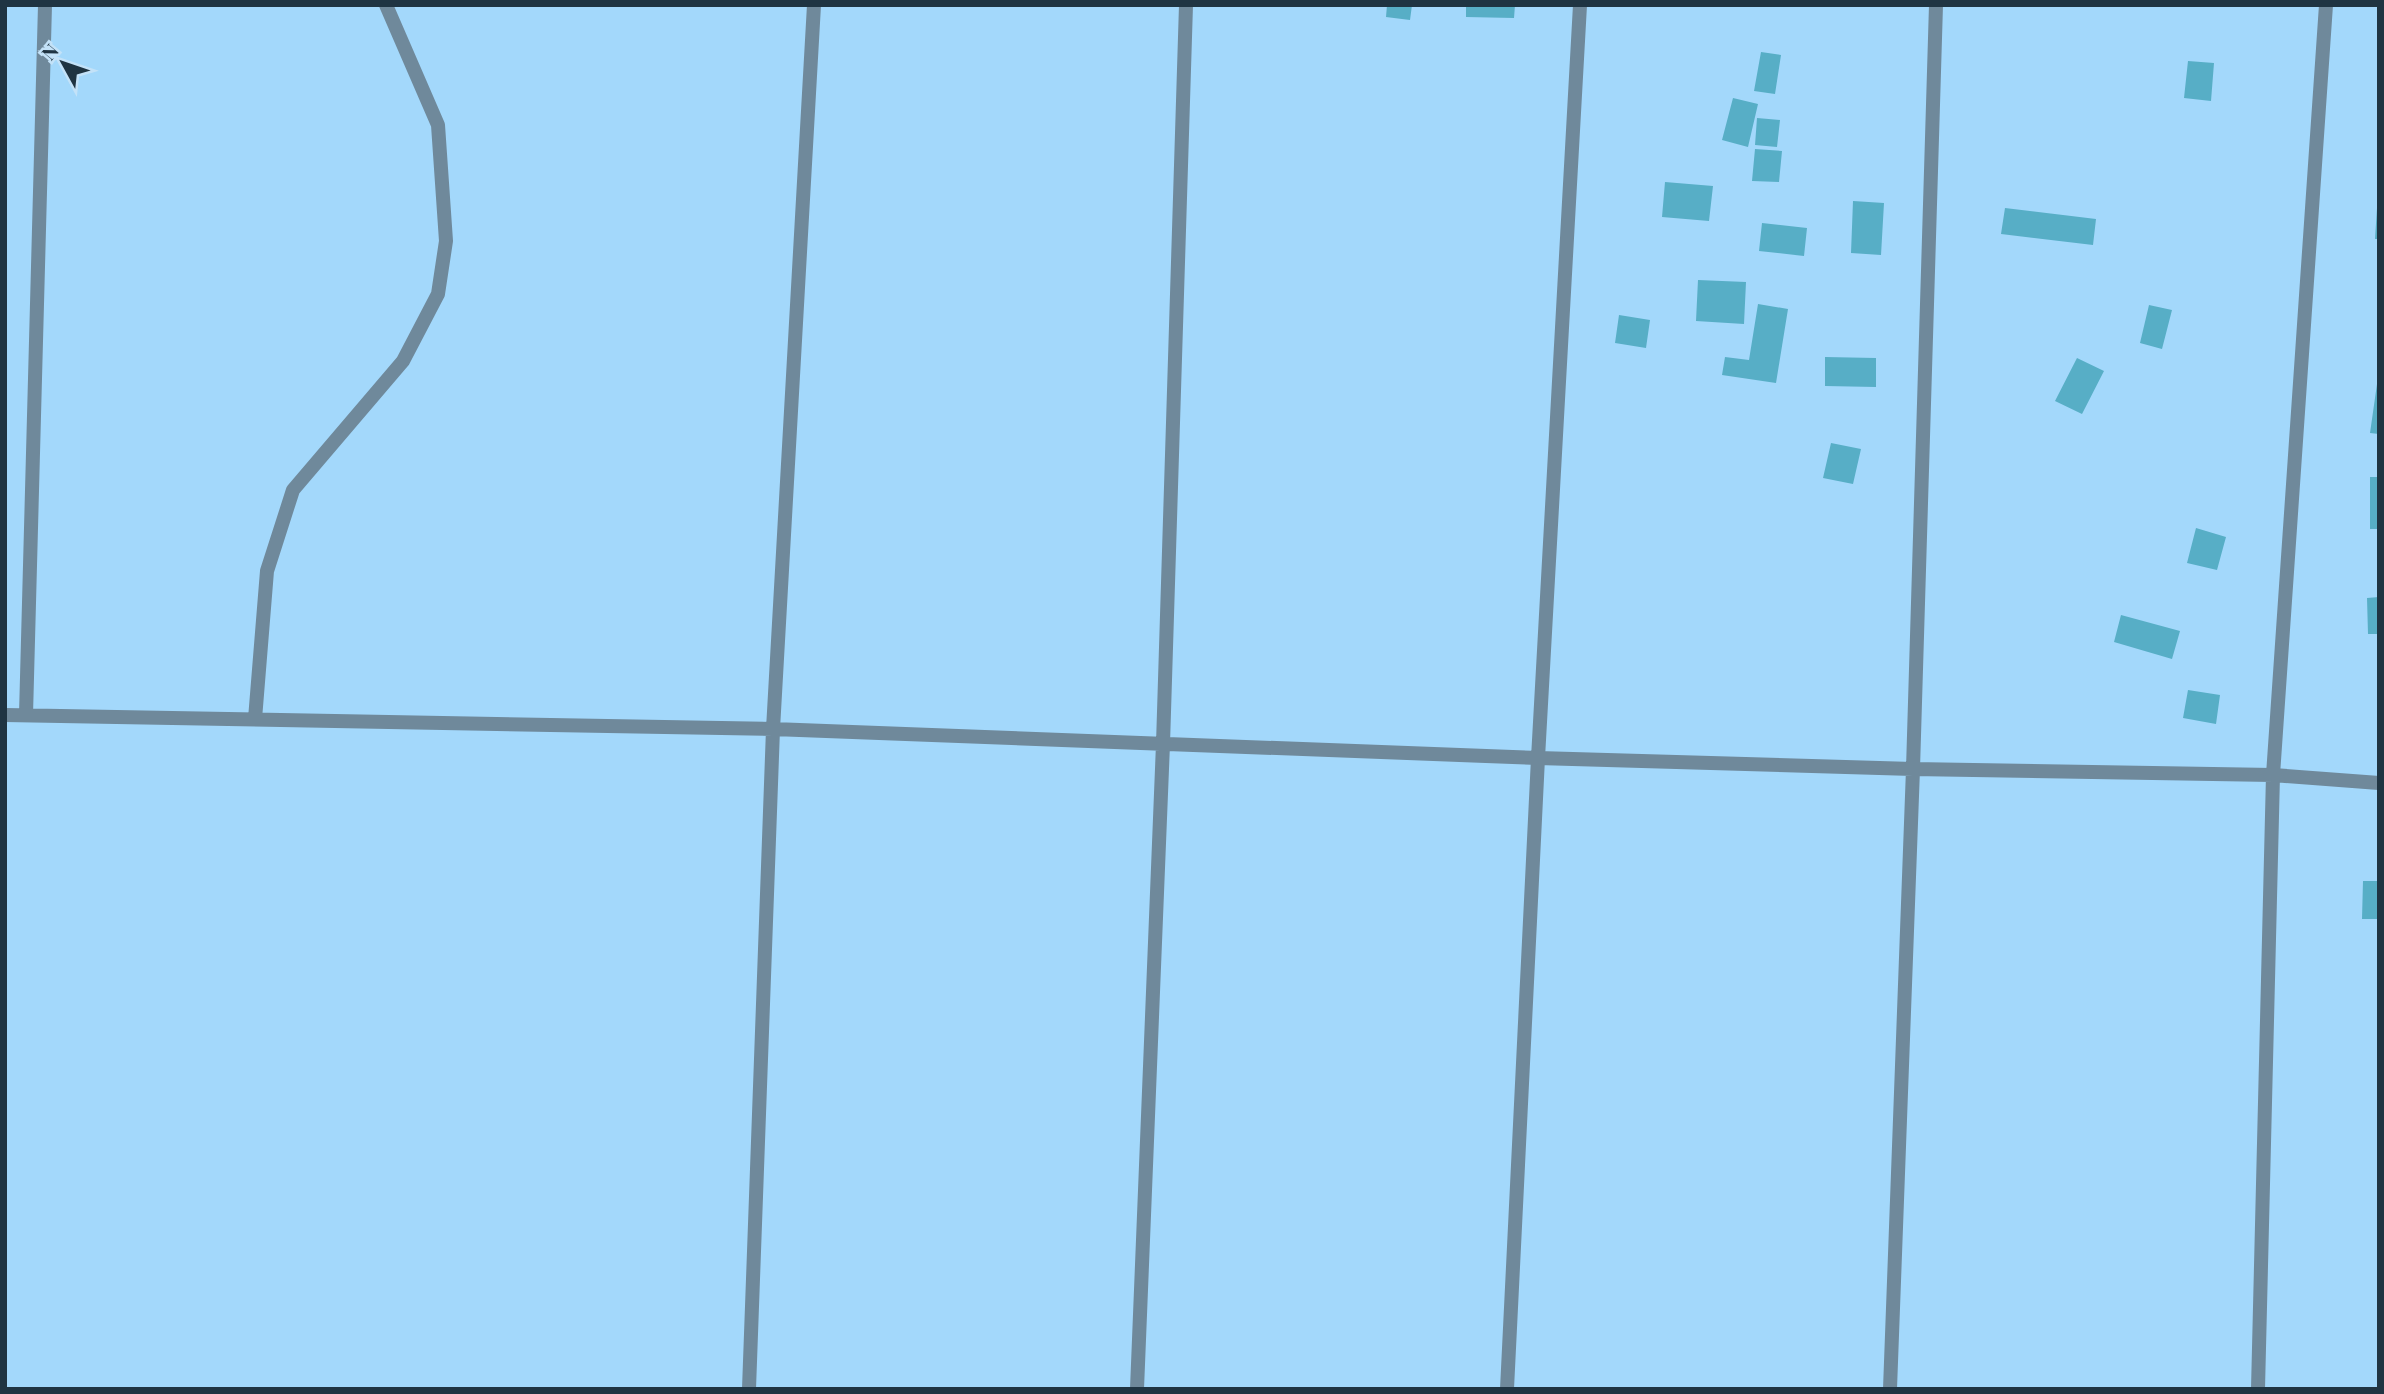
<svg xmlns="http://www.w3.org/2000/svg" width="2384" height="1394" viewBox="0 0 2384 1394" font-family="'Playfair Display',serif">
	<rect width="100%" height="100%" fill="#a3d8fb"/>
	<path fill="#57aec6" d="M1387,5H1412L1410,20L1386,17Z
		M1466,5H1515L1514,18L1466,17Z
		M1761,52L1781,55L1775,94L1754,91Z
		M2188,61L2214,63L2211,101L2184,98Z
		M1733,98L1758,104L1748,147L1722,140Z
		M1757,118L1780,120L1777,147L1755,145Z
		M1755,149L1782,151L1779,182L1752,181Z
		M1665,182L1713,186L1709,221L1662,217Z
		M1853,201L1884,203L1881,255L1851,253Z
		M2005,208L2096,219L2093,245L2001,234Z
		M2377,208H2379V239H2375Z
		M1762,223L1807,228L1804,256L1759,251Z
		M1698,280L1746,282L1744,324L1696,321Z
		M1758,304L1788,309L1776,383L1722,375L1725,357L1749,360Z
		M2149,305L2172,310L2162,349L2140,343Z
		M1619,315L1650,320L1646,348L1615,343Z
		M1825,357L1876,358V387L1825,386Z
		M2077,358L2104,371L2082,414L2055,401Z
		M2377,384H2379V434L2370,433Z
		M1831,443L1861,449L1853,484L1823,478Z
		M2370,477H2379V529H2370Z
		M2196,528L2226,537L2217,570L2187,563Z
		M2379,597V634H2368L2367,598Z
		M2121,615L2180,631L2172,659L2114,642Z
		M2188,690L2220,695L2216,724L2183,718Z
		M2363,881H2379V919H2362Z"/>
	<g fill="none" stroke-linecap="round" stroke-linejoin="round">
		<path stroke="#6f899b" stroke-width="14" d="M5,715L773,729L1538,758L1913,769L2273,775L2379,783
			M26,715L45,5
			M255,719L267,571L293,490L403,361L438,294L446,241L438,125L386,5
			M749,1389L773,729L814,5
			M1137,1389L1163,744L1186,5
			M1507,1389L1538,758L1580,5
			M1890,1389L1913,769L1936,5
			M2258,1389L2273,775L2326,5"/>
	</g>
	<rect width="2384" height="1394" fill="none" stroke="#1f3442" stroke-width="14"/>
	<g transform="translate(63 63) rotate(310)" stroke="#c3e2f8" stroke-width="5" paint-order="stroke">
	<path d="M0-5L12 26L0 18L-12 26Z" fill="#1f3442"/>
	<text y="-10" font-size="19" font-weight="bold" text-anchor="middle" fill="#1f3442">N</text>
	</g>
</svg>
